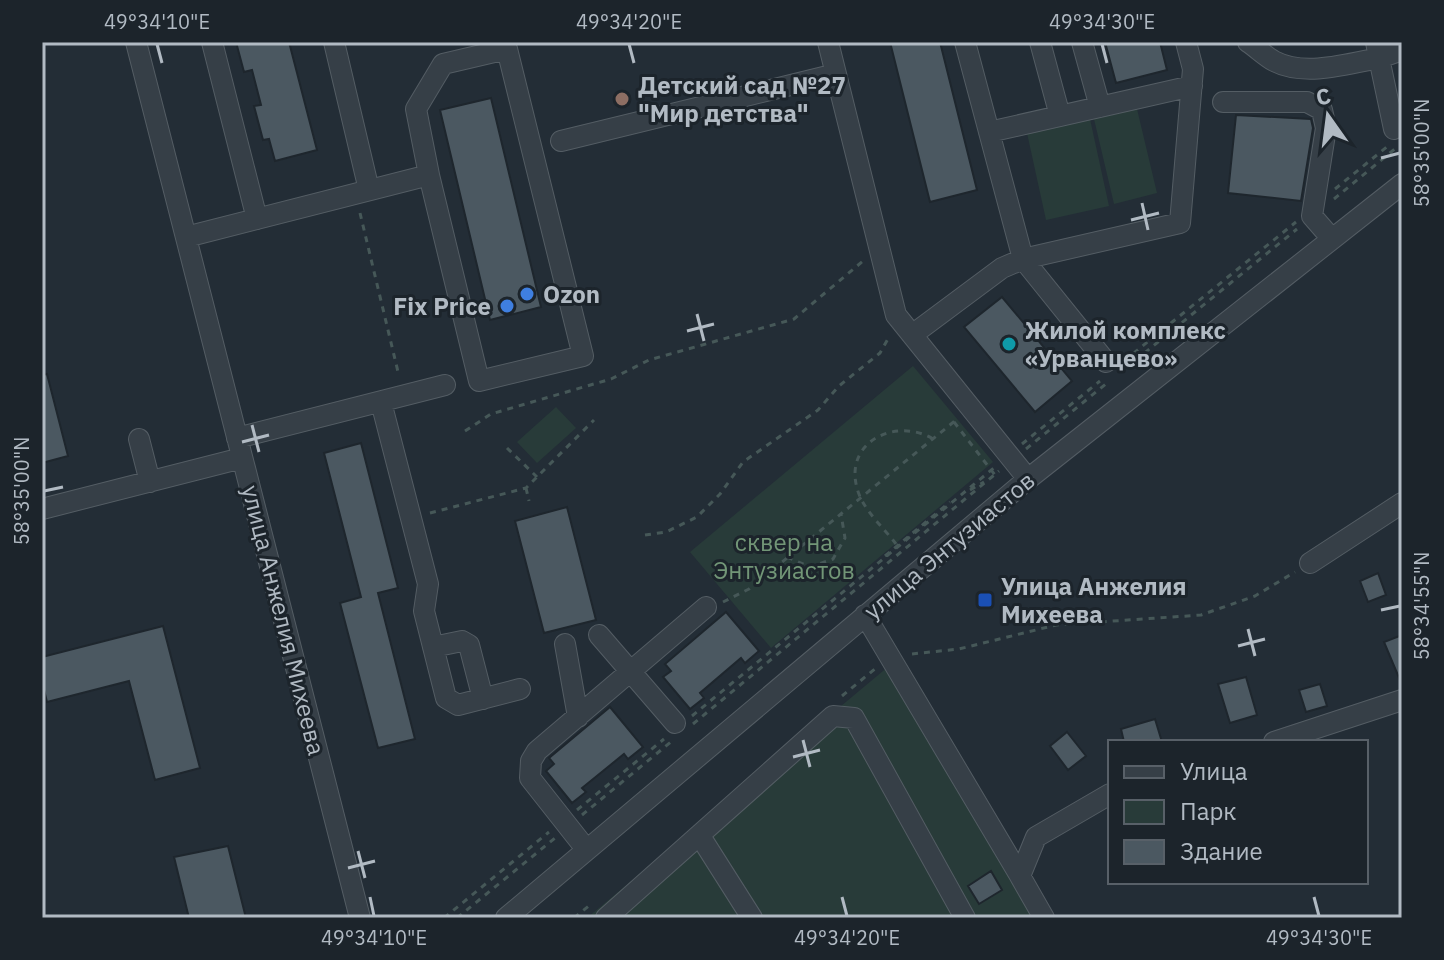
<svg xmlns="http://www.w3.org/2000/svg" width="1444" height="960" viewBox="0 0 1444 960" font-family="'IBM Plex Sans',sans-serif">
	<rect width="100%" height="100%" fill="#232d36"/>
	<path fill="#283b39" d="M1137,109L1157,193L1114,204L1094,119Z
		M1090,119L1109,206L1046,220L1027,133Z
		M913,366L993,462L771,648L690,552Z
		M556,407L576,428L537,463L517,442Z
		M889,666L1034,918H587Z"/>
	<path fill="#4b5861" stroke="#1e262d" stroke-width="2" d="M236,42H289L317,150L275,161L269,139L263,140L254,106L261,105L252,70L244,72Z
		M890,42H940L977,190L930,202Z
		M1105,42H1160L1167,70L1116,83Z
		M491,98L541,307L490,320L440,110Z
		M1236,115L1311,119L1313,128L1301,201L1228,193Z
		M1002,297L1072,381L1035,412L964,327Z
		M47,374L68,456L42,463V375Z
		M361,443L398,588L378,593L415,739L378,748L340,603L361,597L324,453Z
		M567,507L596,620L544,633L515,521Z
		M1378,573L1386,595L1368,602L1360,581Z
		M726,612L759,651L745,663L741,658L700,693L704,698L690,709L663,677L671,671L665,664Z
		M163,626L200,768L155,780L129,681L47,702L42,682V657Z
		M1402,635V685L1384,642Z
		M1246,677L1257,715L1230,723L1218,684Z
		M1320,684L1327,706L1306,712L1299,690Z
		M610,707L643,747L628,759L624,754L582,788L586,792L572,803L546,771L554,764L549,758Z
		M1155,719L1162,742H1124L1121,729Z
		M1067,732L1086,756L1068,770L1050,746Z
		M228,846L246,918H189L174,857Z
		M991,871L1002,890L979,904L968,886Z"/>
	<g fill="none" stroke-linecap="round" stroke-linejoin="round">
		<g stroke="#545d64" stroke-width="22">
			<path id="minor" d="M136,42L360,918
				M212,42L257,219
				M334,42L369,190
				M828,42L896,315L1028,479
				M965,42L1023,259L1180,223L1193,69L1186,42
				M1040,42L1060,116
				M1082,42L1100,107
				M1248,42C1257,48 1265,56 1274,61C1304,77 1348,64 1379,58L1394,129
				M1376,42L1379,58L1402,50
				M1223,102H1307L1322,110L1326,128L1312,216L1332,239
				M989,132L1192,86
				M561,141L836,74
				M186,237L429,175L479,381L583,356L507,49L443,64L416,109L429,175
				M912,335L1002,268L1023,259L1106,362
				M381,402L428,584L424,611L446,698L458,705L520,689
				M237,438L445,385
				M139,439L150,482
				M42,509L242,458
				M1310,563L1402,503
				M865,615L1020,876
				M599,635L675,723
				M565,644L578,717
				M433,647L462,641L469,645L483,699
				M1274,742L1402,700
				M700,836L752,918
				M586,849L530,778L531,761L537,751L706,607
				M506,918L1028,479L1402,184
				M606,918L833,716L854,718L965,918
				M1044,918L1020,876L1036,837L1110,794"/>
		</g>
		<path stroke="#465858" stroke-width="3" stroke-dasharray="6 6" stroke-linecap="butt" d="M1335,189L1388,146
			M1334,199L1396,148
			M360,213L399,376
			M1124,361L1296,222
			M1126,368L1297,229
			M954,422L995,475
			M465,431L491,414L611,379L649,360L794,319L863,261
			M1022,444L1100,381
			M507,448L537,477
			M1026,449L1107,383
			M526,488L529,501
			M970,490L984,482
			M430,513L526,488L594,420
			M645,535L666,532L697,517L720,494L743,462L818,410L839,386L880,353L889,337
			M896,544C884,528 862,509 857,488C844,441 897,417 933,439
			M885,556L950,502
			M787,557L810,567L833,559L845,538L841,514
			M723,602L749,589L956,420
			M912,654L959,649L1056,625L1201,615L1255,596L1295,572
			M842,696L876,668
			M692,716L995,467
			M693,724L999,471
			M577,810L664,739
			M582,815L672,741
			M444,918L549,832
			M457,918L555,838
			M574,918L590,905"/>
		<use href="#minor" stroke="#363f47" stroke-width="20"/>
	</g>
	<path fill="none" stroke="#b1bac3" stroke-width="3" d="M157,44L162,63M629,44L634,63M1102,44L1107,63M1381,158L1400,153M1142,203L1148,230M1131,220L1159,213M697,314L704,341M687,331L714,324M252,425L259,452M242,442L269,435M44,491L63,487M1381,610L1400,606M1248,629L1255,656M1238,646L1265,639M803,740L810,767M793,757L820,750M358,851L365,878M348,868L375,861M370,897L374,916M842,897L847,916M1314,897L1319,916"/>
	<circle fill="#8d6e63" stroke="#1c242b" stroke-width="3" cx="622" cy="99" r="8"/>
	<g fill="#3f7fe0" stroke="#1c242b" stroke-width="3">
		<circle cx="527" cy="294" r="8"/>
		<circle cx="507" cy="306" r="8"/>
	</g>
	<circle fill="#0f9aa8" stroke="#1c242b" stroke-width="3" cx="1009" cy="344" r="8"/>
	<rect fill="#1a4fb4" stroke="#1c242b" stroke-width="3" x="977" y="592" width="16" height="16" rx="4"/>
	<g text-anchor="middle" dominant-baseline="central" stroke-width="6" stroke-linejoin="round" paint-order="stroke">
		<g font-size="24" font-weight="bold" fill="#b1bac3" stroke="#1c242b" text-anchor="start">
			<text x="638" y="85">Детский сад №27<tspan x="638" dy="28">"Мир детства"</tspan></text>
			<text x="543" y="294">Ozon</text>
			<text x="491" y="306" text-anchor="end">Fix Price</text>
			<text x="1025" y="330">Жилой комплекс<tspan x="1025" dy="28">«Урванцево»</tspan></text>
			<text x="1001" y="586">Улица Анжелия<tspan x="1001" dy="28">Михеева</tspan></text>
		</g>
		<g font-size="24" fill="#729677" stroke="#1c242b">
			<text x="784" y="542">сквер на<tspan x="784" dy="28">Энтузиастов</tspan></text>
		</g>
		<g font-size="24" fill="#b1bac3" stroke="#1c242b">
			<text transform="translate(949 545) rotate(-40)">улица Энтузиастов</text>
			<text transform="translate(284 620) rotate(76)">улица Анжелия Михеева</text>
		</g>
	</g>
	<rect width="1444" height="960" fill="none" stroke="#1c242b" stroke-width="88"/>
	<rect x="1108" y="740" width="260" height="144" fill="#1c242b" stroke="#586068" stroke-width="2"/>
	<rect x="1124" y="766" width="40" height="12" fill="#363f47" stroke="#586068" stroke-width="2"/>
	<text x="1180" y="780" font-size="24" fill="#b1bac3">Улица</text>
	<rect x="1124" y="800" width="40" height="24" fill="#283b39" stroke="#586068" stroke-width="2"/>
	<text x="1180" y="820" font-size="24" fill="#b1bac3">Парк</text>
	<rect x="1124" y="840" width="40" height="24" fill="#4b5861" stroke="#586068" stroke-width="2"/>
	<text x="1180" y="860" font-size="24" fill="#b1bac3">Здание</text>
	<g transform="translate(1328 116) rotate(346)" stroke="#1c242b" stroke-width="6" paint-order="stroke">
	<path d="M0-6L14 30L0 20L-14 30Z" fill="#b1bac3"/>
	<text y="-12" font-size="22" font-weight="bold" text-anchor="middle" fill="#b1bac3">С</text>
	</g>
	<rect x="44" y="44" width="1356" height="872" fill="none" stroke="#b1bac3" stroke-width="3"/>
	<g font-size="20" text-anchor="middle" fill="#b1bac3">
		<text x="157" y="29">49°34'10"E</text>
		<text x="629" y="29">49°34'20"E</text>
		<text x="1102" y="29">49°34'30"E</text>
		<text transform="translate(1422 153) rotate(-90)" y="7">58°35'00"N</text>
		<text transform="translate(22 491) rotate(-90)" y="7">58°35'00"N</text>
		<text transform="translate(1422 606) rotate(-90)" y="7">58°34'55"N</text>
		<text x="374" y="945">49°34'10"E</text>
		<text x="847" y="945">49°34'20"E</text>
		<text x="1319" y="945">49°34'30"E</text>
	</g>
</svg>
